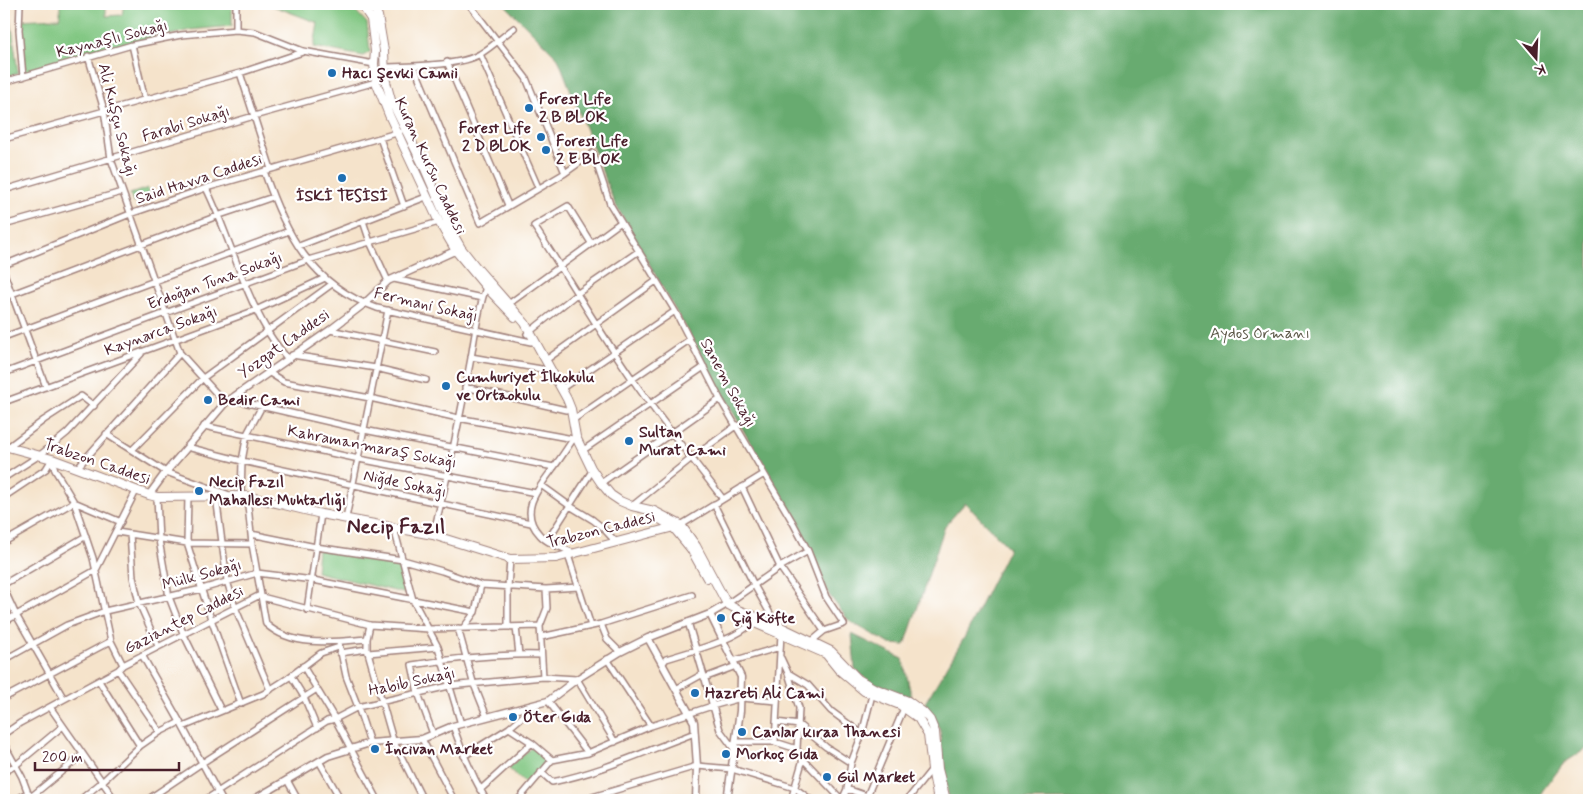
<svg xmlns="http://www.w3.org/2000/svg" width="1593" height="804" viewBox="0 0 1593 804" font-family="Mynerve,sans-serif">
	<rect width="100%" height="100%" fill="#fff"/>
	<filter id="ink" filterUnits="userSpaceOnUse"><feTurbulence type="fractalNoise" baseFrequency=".02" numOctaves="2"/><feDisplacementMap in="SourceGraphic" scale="10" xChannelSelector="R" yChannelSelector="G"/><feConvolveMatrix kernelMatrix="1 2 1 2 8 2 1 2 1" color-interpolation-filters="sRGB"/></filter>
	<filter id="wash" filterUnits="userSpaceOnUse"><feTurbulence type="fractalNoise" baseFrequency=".0096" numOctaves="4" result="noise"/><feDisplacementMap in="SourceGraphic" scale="20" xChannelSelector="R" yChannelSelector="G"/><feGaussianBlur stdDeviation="1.12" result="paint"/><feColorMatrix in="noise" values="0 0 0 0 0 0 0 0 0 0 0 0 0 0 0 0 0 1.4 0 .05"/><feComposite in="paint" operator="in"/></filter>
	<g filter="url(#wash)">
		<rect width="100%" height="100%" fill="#f5e3cb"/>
		<path fill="#80c681" stroke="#657256" d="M60,4H106V16L122,15L124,4H232V26L190,30L133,45L102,49L26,73L22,55L19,20L60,18Z
			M268,4H349L367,23L370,52L363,56L314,47L318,23Z
			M4,20H11L18,73L4,77Z
			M148,188L151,197L133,203L130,194Z
			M318,549L399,565L407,594L316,572Z
			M532,747L549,762L527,785L508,768Z"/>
		<path fill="#68ab6f" stroke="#59654d" d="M504,4H1589V747L1564,763L1543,790L1537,800H949L942,761L940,729L925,703L964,638L1009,548L965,503L945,526L905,645L890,644L849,621L829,595L811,550L614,202L558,58Z
			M852,634L903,659L912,699L869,682L855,669Z"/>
	</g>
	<g filter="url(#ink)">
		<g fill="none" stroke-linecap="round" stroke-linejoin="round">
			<g stroke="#a0817b" stroke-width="8">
				<path id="minor" d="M20,4L19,30L23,77
					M236,4V30
					M469,4L526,78L565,173
					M132,45L145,100
					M480,54L538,187
					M88,56L104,110L111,159L180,353L225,403
					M447,62L508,205
					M414,66L480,223L565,173L593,153L610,204L675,311L720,399L792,521L808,551L826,597L844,624L824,631L812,641
					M385,67C409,66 461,66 480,54C492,47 503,36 514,28
					M240,73L271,169
					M4,82L132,45L181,35L236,30L255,32L303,51L374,64
					M380,138L404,206
					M4,139L240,73L303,52
					M264,171C285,233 311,285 377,308L531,342
					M206,188C229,234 241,286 267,330C272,340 280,349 287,358
					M4,190L254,116L376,82
					M363,221L370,242L388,281
					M4,225L122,192
					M591,243L568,206L534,226C568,277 598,330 633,380C661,421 693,459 723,499
					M299,246L426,197
					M4,265L130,214L206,188L400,132
					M4,273L46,387
					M394,279L482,298
					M4,297L220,215L273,197
					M510,303L621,222
					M330,330L435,352
					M527,334L578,293L639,251
					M4,337L289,231
					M292,355L376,368L426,380
					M471,357L547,370
					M546,360L656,281
					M268,372L284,382L370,398L458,418L573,439
					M4,373L308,260L439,222
					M465,387L566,410
					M561,389L675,311
					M230,399L364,430L554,467
					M4,402L256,310L325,278
					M573,420L689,340
					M204,426L359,459L536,493
					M106,434L166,472L227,494
					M574,438C567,448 561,458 554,467C539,488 517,511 540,535C548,544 563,548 574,553
					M8,447L44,420L81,396L94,406
					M187,447L242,461L531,523
					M132,450L203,378L332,284
					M582,451L704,367
					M52,459L55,470L74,502L93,558L111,641L123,665
					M77,468L180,353
					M4,478L40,455L67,433L141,354
					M601,483L720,399
					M541,485L570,506L593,520L603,528L616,542
					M742,487L780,567L824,631
					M188,496L187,543L211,619L241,704
					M216,496L227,581L235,607L270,690
					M241,496L242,461L247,434L262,406
					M247,496L252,544L266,624C292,648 335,642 367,639
					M4,497L46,469L52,459
					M157,497L159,540L169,597L183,633L221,710
					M714,504L754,585L776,624
					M632,506L693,457L737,425
					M346,518L388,310
					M681,525L764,474
					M394,528L413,600L438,647L461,724
					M117,532L187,543L252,544
					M130,534L133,577L139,603L158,646
					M251,534L316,547L403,560L442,571L481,585L546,589L579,587
					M433,535C448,477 460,417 471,358C475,334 478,310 486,287
					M547,541L590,474
					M4,542L74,502L121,522
					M568,555L591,626
					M4,584L86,536
					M4,589L16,615L64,699
					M727,604L780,567L808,551
					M307,610L321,514
					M4,622L96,570L136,491
					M688,622L720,730L734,749
					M601,624L607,639L620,652
					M370,625L367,639V649L393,740L423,800
					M464,627L475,612L481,585
					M508,627V587L510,559
					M516,627L519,655
					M458,628L473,682L487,717
					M541,637L601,624L692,595
					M339,643L346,676L358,707L370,743
					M340,653L367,649
					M368,653L438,647
					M142,655L180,722L222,800
					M781,658L788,673L799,708L797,749
					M607,659L651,726
					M4,660L67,625L105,611L202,589L257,573L313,580L475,612
					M733,661L780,647
					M663,663L666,659C691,651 735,641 753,622
					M303,666L335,719L378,800
					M118,670L160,732
					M788,673L808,685L831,711L862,734
					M291,676L304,697L317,728
					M543,677L540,626L547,608L546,589
					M704,678L736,666
					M99,681L140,746
					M676,689L703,674
					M4,698L111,641
					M548,701L588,753
					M50,707L115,800
					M776,722L799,725L826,747L851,763
					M453,726C462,752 473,777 486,800
					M183,727L263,694L288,678L321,653L339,647
					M509,728L532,743L552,760L588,753L651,726L712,706L741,698L777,701
					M4,734L20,723L118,670L123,665L258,596L370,625L429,629L540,626
					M433,734L418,693L412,665C455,658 498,654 541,655
					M422,739L454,800
					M735,742H775L797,749L803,759L842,800
					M775,742L781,634
					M4,744L22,777L28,793L34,800
					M464,756L509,728L535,706
					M319,761L341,800
					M4,772L16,765L63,726
					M541,772L552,782C602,772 648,750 695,733
					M287,780L298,800
					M847,789L867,796L904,708
					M480,790L532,743
					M32,796L83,754
					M15,800L28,793
					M80,800L103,781L140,746L160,732L180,722
					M147,800L202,763L317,689
					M205,800L327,721L335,719L358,707L449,686L543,677L577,679L615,742
					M518,800L552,760
					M582,800L697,766L732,769L795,788L811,800
					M791,800L803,759
					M842,800L847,789L851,763L862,734L872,695
					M907,800L932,769"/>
			</g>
			<g stroke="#a0817b" stroke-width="9">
				<path id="tertiary" d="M149,495L166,472L225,403L330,330L364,304L388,281L459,249
					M710,614L741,677L740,711L727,800
					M648,638L694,722L697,766L696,800
					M253,800L328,756L370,743L422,739L453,726L548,701L577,679L620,652L648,638L710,614L727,604"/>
			</g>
			<g stroke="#a0817b" stroke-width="10">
				<path id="secondary" d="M361,4L371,19L375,51L374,64L376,82L389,115L439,222L456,251L486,287L515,317
					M372,4L378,16L384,51L385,78L391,100L425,169L453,234L461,248L476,267L525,323L567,399L571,409L576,437L591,468L601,483L611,495L620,501L632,506L654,511L681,525L696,546L727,604L738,610L777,625L831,651L858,679L874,688L908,701L923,712L930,720L935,732L938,769L946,800
					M4,446L52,459L149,495L157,497L247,496L321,514L433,535L510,559L556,558L674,527
					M658,518L673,527L691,549L707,578
					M736,615L826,654L839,670L864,691L900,705L918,718L928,735L932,769L938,800"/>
			</g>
			<use href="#minor" stroke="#fff" stroke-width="5"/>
			<use href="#tertiary" stroke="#fff" stroke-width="6"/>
			<use href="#secondary" stroke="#fff" stroke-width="8"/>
		</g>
	</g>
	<g fill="#1f6fb2" stroke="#fff" stroke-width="2">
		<circle cx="332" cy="73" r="5"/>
		<circle cx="529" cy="108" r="5"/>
		<circle cx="541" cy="137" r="5"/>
		<circle cx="546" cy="150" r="5"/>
		<circle cx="342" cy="178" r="5"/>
		<circle cx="446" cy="386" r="5"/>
		<circle cx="208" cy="400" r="5"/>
		<circle cx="629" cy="441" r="5"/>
		<circle cx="199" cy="491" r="5"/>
		<circle cx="721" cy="618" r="5"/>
		<circle cx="695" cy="693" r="5"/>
		<circle cx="513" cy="717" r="5"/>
		<circle cx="742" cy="732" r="5"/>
		<circle cx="375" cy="749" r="5"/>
		<circle cx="726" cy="754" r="5"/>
		<circle cx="827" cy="777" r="5"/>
	</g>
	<g text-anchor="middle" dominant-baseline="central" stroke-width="4.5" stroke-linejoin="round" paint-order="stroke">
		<g font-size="16" fill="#4a1f2b" stroke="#fff">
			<text transform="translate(112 39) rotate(-14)">Kaynaşlı Sokağı</text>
			<text transform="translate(117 120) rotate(76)">Ali Kuşçu Sokağı</text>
			<text transform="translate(186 124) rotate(-17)">Farabi Sokağı</text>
			<text transform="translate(430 166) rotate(65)">Kuran Kursu Caddesi</text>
			<text transform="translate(199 179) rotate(-18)">Said Havva Caddesi</text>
			<text transform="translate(215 281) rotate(-20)">Erdoğan Tuna Sokağı</text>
			<text transform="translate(426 305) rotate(13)">Fermani Sokağı</text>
			<text transform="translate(161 331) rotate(-20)">Kaynarca Sokağı</text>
			<text transform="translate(284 344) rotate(-35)">Yozgat Caddesi</text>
			<text transform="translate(728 383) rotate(61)">Sanem Sokağı</text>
			<text transform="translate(372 447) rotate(11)">Kahramanmaraş Sokağı</text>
			<text transform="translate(97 462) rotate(19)">Trabzon Caddesi</text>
			<text transform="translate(405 484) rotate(12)">Niğde Sokağı</text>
			<text transform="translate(601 530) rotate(-14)">Trabzon Caddesi</text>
			<text transform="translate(202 575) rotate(-15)">Mülk Sokağı</text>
			<text transform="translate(184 620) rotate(-27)">Gaziantep Caddesi</text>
			<text transform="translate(412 682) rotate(-12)">Habib Sokağı</text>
		</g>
		<g font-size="16" font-weight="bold" fill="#4a1f2b" stroke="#fff" text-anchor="start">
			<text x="342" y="73">Hacı Şevki Camii</text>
			<text x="539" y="99">Forest Life<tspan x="539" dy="18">2 B BLOK</tspan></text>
			<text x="531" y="128" text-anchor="end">Forest Life<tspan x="531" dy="18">2 D BLOK</tspan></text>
			<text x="556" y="141">Forest Life<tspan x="556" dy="18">2 E BLOK</tspan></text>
			<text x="342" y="196" text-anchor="middle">İSKİ TESİSİ</text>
			<text x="456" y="377">Cumhuriyet İlkokulu<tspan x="456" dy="18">ve Ortaokulu</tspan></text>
			<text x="218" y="400">Bedir Cami</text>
			<text x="639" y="432">Sultan<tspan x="639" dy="18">Murat Cami</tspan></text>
			<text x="209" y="482">Necip Fazıl<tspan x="209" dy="18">Mahallesi Muhtarlığı</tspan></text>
			<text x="731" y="618">Çiğ Köfte</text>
			<text x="705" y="693">Hazreti Ali Cami</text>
			<text x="523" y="717">Öter Gıda</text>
			<text x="752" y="732">Canlar kıraa Thanesi</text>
			<text x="385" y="749">İncivan Market</text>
			<text x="736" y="754">Morkoç Gıda</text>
			<text x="837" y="777">Gül Market</text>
		</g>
		<g font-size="16" fill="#5d5949" stroke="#fff">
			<text x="1260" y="333">Aydos Ormanı</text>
		</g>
		<g font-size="21" font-weight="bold" fill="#4a1f2b" stroke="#fff">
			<text x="396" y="527">Necip Fazıl</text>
		</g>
	</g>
	<rect width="1593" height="804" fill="none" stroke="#fff" stroke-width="20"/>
	<g transform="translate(1536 58) rotate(161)" stroke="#ffffff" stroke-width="4" paint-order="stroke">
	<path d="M0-4L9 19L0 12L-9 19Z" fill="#4a1f2b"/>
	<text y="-8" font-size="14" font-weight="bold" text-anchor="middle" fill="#4a1f2b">K</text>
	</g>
	<path d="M35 762v8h144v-8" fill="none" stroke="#4a1f2b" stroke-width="2.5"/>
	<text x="42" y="762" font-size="15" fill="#4a1f2b" stroke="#ffffff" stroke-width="4" paint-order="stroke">200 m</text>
</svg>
